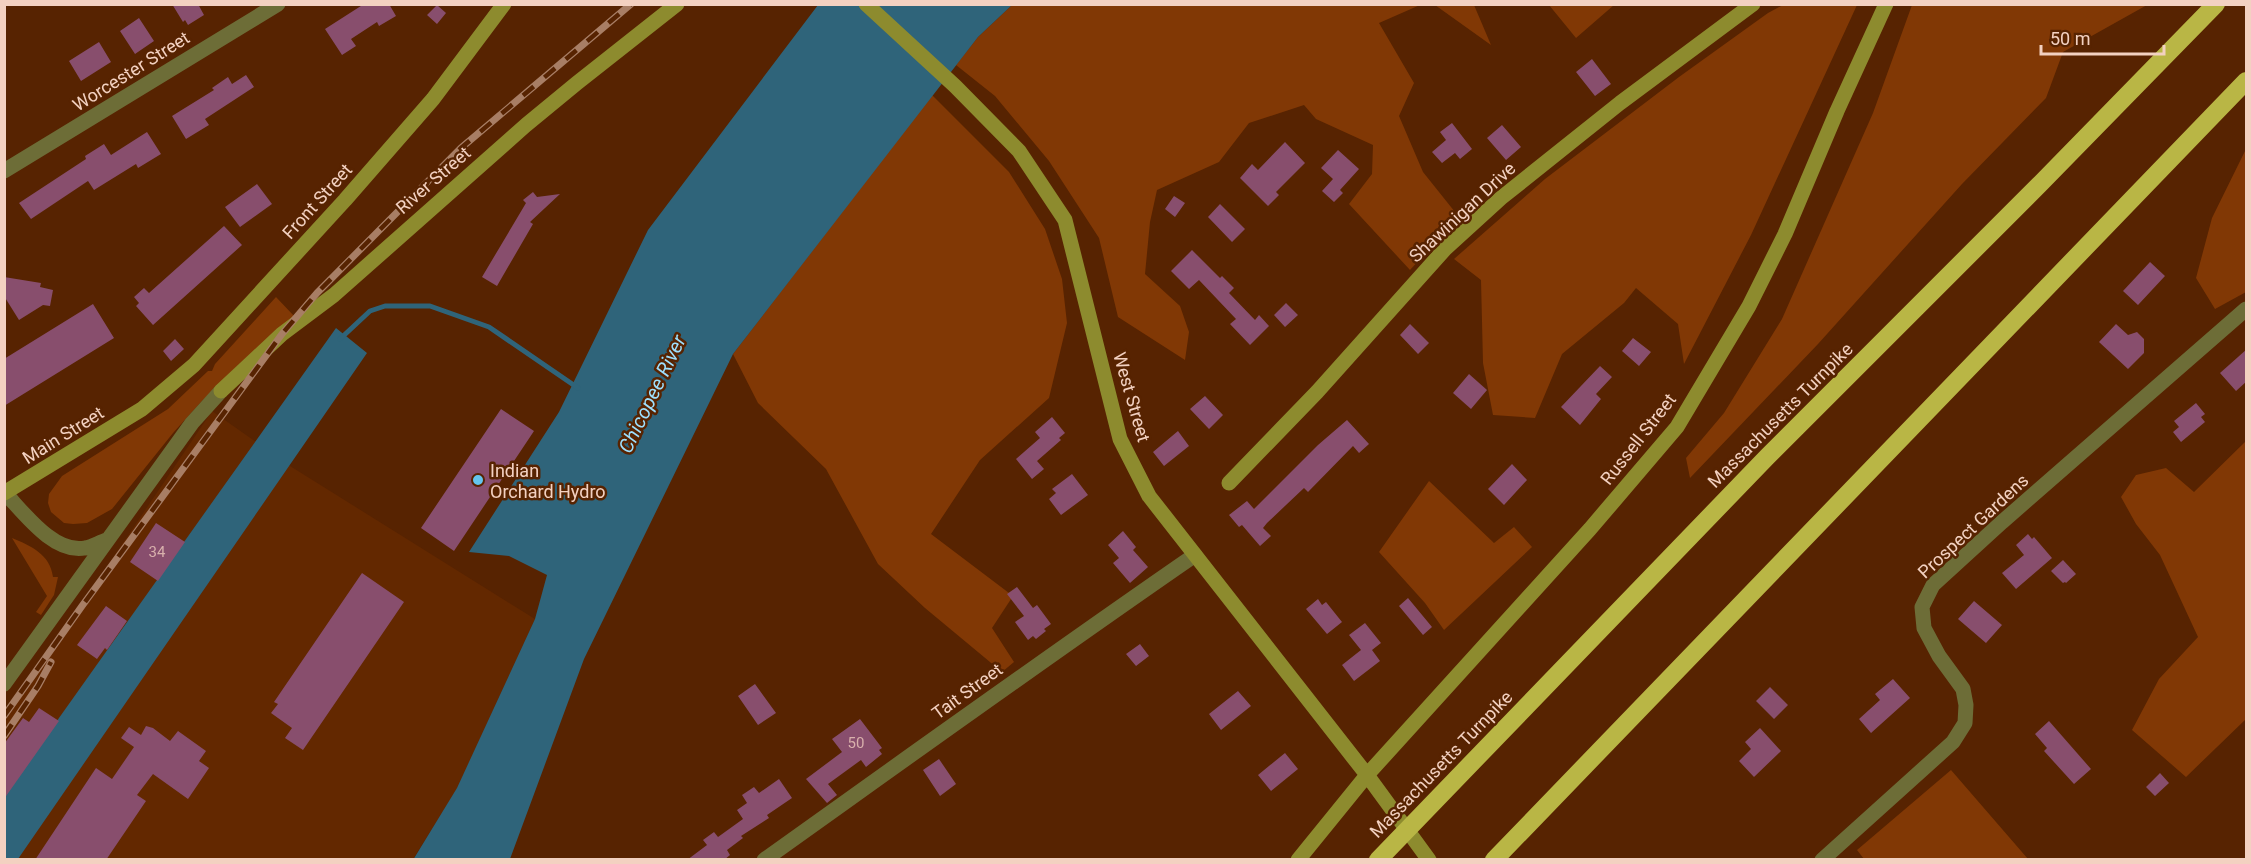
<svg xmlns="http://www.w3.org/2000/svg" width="2251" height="864" viewBox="0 0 2251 864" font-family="Roboto,sans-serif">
	<rect width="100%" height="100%" fill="#572301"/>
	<path fill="#632800" d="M212,411L290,466L535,619L457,789L413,859L5,860V718Z"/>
	<path fill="#813805" d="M1612,4L1614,5L1576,38L1549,5Z
		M1012,5H1420L1379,23L1414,83L1399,116L1423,172L1459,217L1410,270L1349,204L1372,174L1373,145L1316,119L1304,105L1249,123L1219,162L1157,190L1150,222L1145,274L1180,306L1189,332L1185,360L1118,317L1099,238L1049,161L995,96L956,65L978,37Z
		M1435,5H1474L1491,45Z
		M1783,5H1857L1751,235L1684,364L1678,324L1636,288L1624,303L1562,354L1535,418L1493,415L1483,363L1481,280L1454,259L1545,179L1679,77L1768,13Z
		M1912,5H2147L2063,52L2046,98L1962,184L1818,344L1690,478L1686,458L1724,413L1782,319L1873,113Z
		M932,95L1009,172L1045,229L1062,279L1067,323L1049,398L980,460L931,534L1013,596L992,628L1014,662L1002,672L925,608L878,564L826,469L758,403L733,354Z
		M2246,149V292L2215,309L2196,278L2212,218Z
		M276,297L294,316L237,366L201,402L173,433L112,509L87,523L73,524L64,523L51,512L48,503L49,494L62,476L168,409L208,371H212L215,364Z
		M2246,441V719L2186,777L2132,730L2159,679L2198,637L2160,555L2136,524L2121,497L2136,475L2166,468L2194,492Z
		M1429,481L1494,543L1514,527L1532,547L1444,630L1425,603L1379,552Z
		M12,538C31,546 50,554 53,577H58L54,595L41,615L36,612L47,596Z
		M1951,770L2028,859H1864L1857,850Z"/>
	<path fill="#2f647a" d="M818,5H1012L978,37L733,354L584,659L510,859L413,860L457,788L535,619L547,575L509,556L469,552L559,412L648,230Z
		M336,328L367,353L18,859L5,860V794Z"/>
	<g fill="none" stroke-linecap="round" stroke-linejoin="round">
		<path stroke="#2f647a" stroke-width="5" d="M340,339L370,311L385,306H430L489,327L578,388"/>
	</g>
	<path fill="#884e6d" d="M172,4H198L204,15L188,25L185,20L183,22Z
		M364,4H389L396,16L379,26L377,22L351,39L356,46L342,55L325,29Z
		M437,5L446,13L437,24L427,15Z
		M139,18L154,41L135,54L120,31Z
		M99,42L111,62L81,81L69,61Z
		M1592,59L1611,84L1595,96L1576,72Z
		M246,75L254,87L205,119L209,125L186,139L172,116L214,90L212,88L228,77L232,84Z
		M1452,123L1472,149L1460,159L1455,153L1442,163L1432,152L1446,140L1440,132Z
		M1502,125L1521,147L1506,160L1487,138Z
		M147,132L161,154L138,168L136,164L94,190L88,181L31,219L19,203L86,159L85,156L104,144L111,155Z
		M1285,142L1305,163L1276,192L1279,195L1268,206L1240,178L1252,164L1258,170Z
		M1338,150L1359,169L1340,190L1343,193L1334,202L1322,191L1333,179L1321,168Z
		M257,184L272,204L240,227L225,207Z
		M533,192L537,197L560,194L530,222L533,224L497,286L482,277L526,203L523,200Z
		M1174,196L1185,203L1175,217L1165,209Z
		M1220,204L1245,229L1232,242L1208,217Z
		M224,226L242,245L153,325L136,306L139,303L134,297L144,288L149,293Z
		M1192,250L1220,278L1222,276L1234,288L1229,293L1255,320L1259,315L1269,326L1250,345L1230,324L1236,319L1199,280L1189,289L1171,271Z
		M2150,262L2165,276L2138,305L2123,291Z
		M4,277L41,283L40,287L53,290L50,306L43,305L19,320L4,296Z
		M1286,303L1298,315L1285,327L1274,315Z
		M93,304L114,338L4,406V359Z
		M1410,324L1429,343L1418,354L1400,335Z
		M2116,324L2128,335L2137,332L2144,339V353L2128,369L2099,342Z
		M1633,338L1651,352L1639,366L1622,351Z
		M175,339L184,349L171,361L163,351Z
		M2247,349V381L2236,391L2220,373Z
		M1600,366L1612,377L1596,394L1601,399L1580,425L1561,407Z
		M1469,374L1487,390L1471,409L1453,393Z
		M1205,396L1223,415L1209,429L1190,409Z
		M2196,403L2205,414L2201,417L2205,422L2181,442L2173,432L2179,427L2174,421Z
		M501,409L534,431L454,551L421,528Z
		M1052,417L1065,433L1059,438L1061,440L1037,461L1044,469L1032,479L1016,459L1040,438L1035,432Z
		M1347,420L1369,444L1359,453L1353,446L1308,492L1304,488L1267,523L1263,528L1271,536L1260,546L1242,525L1239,527L1229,515L1247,501L1254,509L1318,445Z
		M1178,431L1189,446L1164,466L1153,452Z
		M1512,464L1527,480L1504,505L1488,489Z
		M1072,474L1088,495L1061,515L1049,499L1056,493L1052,489Z
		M156,523L185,542L158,581L130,562Z
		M1123,531L1136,547L1133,550L1148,567L1130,583L1113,563L1119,558L1108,545Z
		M2028,534L2032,539L2034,537L2052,558L2016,589L2002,573L2024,555L2016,545Z
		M2063,560L2076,574L2066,583L2065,582L2063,583L2051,571Z
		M362,573L404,602L303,750L285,738L292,728L271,713L278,704L274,702Z
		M1017,587L1033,608L1037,605L1051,624L1044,629L1046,631L1036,639L1033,636L1028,640L1015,622L1024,616L1007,594Z
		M1408,598L1432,627L1423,635L1399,606Z
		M1318,599L1322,605L1326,602L1342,622L1327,634L1306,609Z
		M1974,601L2002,625L1986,643L1958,619Z
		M106,606L127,621L107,650L105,648L97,659L77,645Z
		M1365,623L1381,643L1372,650L1380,661L1354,681L1342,665L1361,650L1349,635Z
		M1140,644L1149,656L1136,666L1126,654Z
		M1893,679L1910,698L1871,733L1859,719L1880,700L1875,694Z
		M755,684L776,713L758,725L738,696Z
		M1770,687L1788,705L1774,719L1756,701Z
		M1238,691L1251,706L1221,730L1209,714Z
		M39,708L59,721L4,799V744L23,718L29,722Z
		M860,719L882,748L879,750L882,754L866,767L861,760L828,784L837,795L827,803L806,779L842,752L832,739Z
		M2049,721L2091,769L2074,784L2044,751L2047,748L2035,734Z
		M146,726L153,728L170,741L178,731L206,751L199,761L209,768L188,799L153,774L137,795L146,801L106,860H35L96,768L112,779L134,747L121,738L129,727L141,735Z
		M1760,728L1781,751L1754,777L1739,761L1751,749L1745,742Z
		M1285,753L1298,769L1271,791L1258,775Z
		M939,759L956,784L940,796L923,770Z
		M2160,773L2169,783L2155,796L2146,787Z
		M779,779L792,798L767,815L769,818L741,836L743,838L727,850L730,855L724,860H687L707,845L703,840L714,832L718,837L743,819L737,810L747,803L742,795L754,787L759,793Z"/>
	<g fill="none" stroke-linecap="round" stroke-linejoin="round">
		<path stroke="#6d6d37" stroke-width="15" d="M5,493C24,513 54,554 85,548C92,547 100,542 107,540
			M4,684L192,423L221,391
			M764,860C907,758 1050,655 1195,555
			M1822,860L1953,742L1965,723L1966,705L1963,689L1939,656L1924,628L1922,607L1933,585L2002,522L2246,309"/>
		<path stroke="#6d6d37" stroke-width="15" d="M4,171L278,4"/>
		<path stroke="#8d8b2e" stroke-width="15" d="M866,4L955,86L1019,151L1065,220L1120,439L1149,496L1367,775L1429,860
			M221,391L282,334L334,295L526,125L577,83L677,4
			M1229,483L1317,392L1445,249L1501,198L1620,103L1753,4
			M4,493L142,409L194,365L345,200L433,99L504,4
			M1298,860L1367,775L1590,529L1677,427L1749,306L1785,234L1837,111L1886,4"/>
		<path stroke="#b9b645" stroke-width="18" d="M1378,860L1767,457L2041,183L2216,4
			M1494,860L2246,81"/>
		<g stroke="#a87e65" stroke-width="7">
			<path id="rail" d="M4,716L82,606L282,334L317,293L461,148L631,4
				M4,736L38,686L51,662"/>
		</g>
		<use href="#rail" stroke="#572301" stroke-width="4.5" stroke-dasharray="14" stroke-linecap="butt"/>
	</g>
	<circle fill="#64c5ee" stroke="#572301" stroke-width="2" cx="478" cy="480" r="6"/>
	<g text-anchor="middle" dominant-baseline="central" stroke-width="5" stroke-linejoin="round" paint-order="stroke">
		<g font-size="15" fill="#d8b0ac">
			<text x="157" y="552">34</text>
			<text x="856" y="743">50</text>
		</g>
		<g font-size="18" fill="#f3d1c1" stroke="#572301">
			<text transform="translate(131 71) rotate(-32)">Worcester Street</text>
			<text transform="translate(433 180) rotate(-41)">River Street</text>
			<text transform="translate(317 201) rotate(-48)">Front Street</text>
			<text transform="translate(1462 212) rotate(-43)">Shawinigan Drive</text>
			<text transform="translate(1132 397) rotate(74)">West Street</text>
			<text transform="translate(1780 415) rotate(-45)">Massachusetts Turnpike</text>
			<text transform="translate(63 435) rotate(-32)">Main Street</text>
			<text transform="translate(1638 439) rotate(-52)">Russell Street</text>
			<text transform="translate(1973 526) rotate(-43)">Prospect Gardens</text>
			<text transform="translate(967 691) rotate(-36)">Tait Street</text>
			<text transform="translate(1441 764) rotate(-46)">Massachusetts Turnpike</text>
		</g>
		<g font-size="18" fill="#f3d1c1" stroke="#572301" text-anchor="start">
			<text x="490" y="470">Indian<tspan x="490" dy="21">Orchard Hydro</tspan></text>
		</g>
		<g font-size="20" font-style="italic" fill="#9ddffd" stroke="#572301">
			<text transform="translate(652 394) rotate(-64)">Chicopee River</text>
		</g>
	</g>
	<rect width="2251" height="864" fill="none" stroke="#f3d1c1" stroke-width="12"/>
	<path d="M2041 45v9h123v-9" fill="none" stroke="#f3d1c1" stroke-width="3"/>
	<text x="2050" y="45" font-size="18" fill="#f3d1c1" stroke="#572301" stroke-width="4.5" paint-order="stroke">50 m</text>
</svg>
